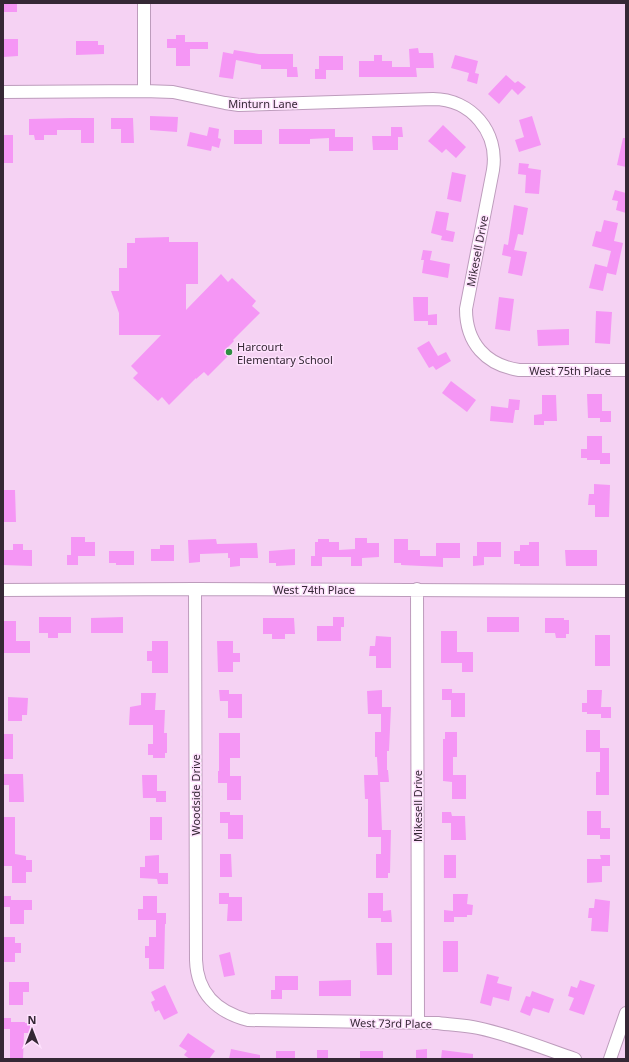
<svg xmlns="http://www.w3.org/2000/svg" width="629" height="1062" viewBox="0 0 629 1062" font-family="'Noto Sans',sans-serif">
	<rect width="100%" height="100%" fill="#f5d2f3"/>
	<path fill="#f596f5" d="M3,3H17V12H3Z
		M176,35H185V42H208V49H190V66H176V48H167V39H176Z
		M3,39H18V56L3,57Z
		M76,41H98V45H104V54L76,55Z
		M418,48L419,53H433L434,68H416L417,77H359V61H374V55H382V61H392V67H410L409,49Z
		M234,50L259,54H293V67H297L298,77H287V69H261V65L236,60L233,79L219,77L223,52L233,54Z
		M455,55L478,61L475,73L479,74L477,84L467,81L469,73L451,68Z
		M319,56H343V70H326V79H315V69H319Z
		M506,75L515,83L518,81L526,87L518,95L512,89L499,104L488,94Z
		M150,116L178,117L177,132L150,130Z
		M532,116L541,145L519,152L515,140L524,137L519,120Z
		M71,118H94V143H81V130H57V135H44V140H35L34,135H29V119Z
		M111,118H133L134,143H121V129H111Z
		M443,125L466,147L456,158L446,149L442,153L428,141Z
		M209,127L219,129L218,138L221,139L219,148L212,146L211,151L187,146L190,132L207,136Z
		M391,127H402L403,137H398V150H373L372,136H391Z
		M279,129H335V137H353V151H329V138L310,139V144H279Z
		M234,130H262V144H234Z
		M3,135H13V163H3Z
		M623,138H626V167L617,165Z
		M519,163L529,164L528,168L541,170L539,194L525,193L526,175L518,174Z
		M452,172L466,175L461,202L447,199Z
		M615,190L626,193V213L616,210L618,201L612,200Z
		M514,205L528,208L523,235L518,234L514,250L527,252L522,276L508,273L511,257L502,255L504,244L508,245Z
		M436,211L449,213L446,230L455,232L453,242L441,240L442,236L431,233Z
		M604,220L618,223L614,241L623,243L616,275L607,273L603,291L589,288L595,264L607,267L611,251L592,246L596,231L601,232Z
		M169,237V242H198V284H186V310L221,274L228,282L232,278L256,301L252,306L260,313L233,340L234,341L227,348L232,352L208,376L204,372L196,379V378L169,405L162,397L158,401L133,378L138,373L131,366L161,335H119V313L111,291H119V268H127V243H135V238Z
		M423,250L432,251L430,260L450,264L448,278L422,273L424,260H421Z
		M413,297H428V315L437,314V325H428V321H414Z
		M499,297L514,299L510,331L495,329Z
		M596,311L612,312L610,344L595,343Z
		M569,329V345L538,346L537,330Z
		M429,341L438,356L446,352L451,361L436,370L433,366L429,368L417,348Z
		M451,381L476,400L467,412L442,393Z
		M587,394H602V411H611V422H600V418H588Z
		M542,395H556L557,421H544V425H534V415L542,414Z
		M509,399L520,400L519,410H515L513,423L490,421L491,406L508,408Z
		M587,436H602V453H610V464H600V460H587V458H581V449H587Z
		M594,484L610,485L609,517H595V505H588L589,494H594Z
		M3,490H15L16,522H3Z
		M71,537H85V542H95V556H78V565H67V555H71Z
		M355,538H367V543H379V557L362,558V566H351V557H322V566H311V556H315V542H318V539H329V542H339V550L355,549Z
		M216,539L217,544L257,543L258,558H240V566L230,567V558H228V553L200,554V562L189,563L188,540Z
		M394,539H408V550H420V556H436V543H460V558H443V567L401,565V563H394Z
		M477,542H501V557H484V565L473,566V556H477Z
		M529,542H539V566H520V564H514V551H520V545H529Z
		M13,544H23V550H32V566L3,565V550H13Z
		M160,545H174V561H151V549H160Z
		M295,549V565L276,566V563H269V551Z
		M565,550H597V566H566Z
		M109,551H134V565H116V563H109Z
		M39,617H71V633H58V638H48V633H39Z
		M123,617V633H91V618Z
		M333,617H344V627H341V641H317V626H333Z
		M487,617H519V632H487Z
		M263,618H294L295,634H285V639H272V634H263Z
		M545,618H564V620H569V634H566V638H556L555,633H545Z
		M3,621H16V641H30V653H3Z
		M441,631H457V652H473V672H462V663H441Z
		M595,635H610V666H595Z
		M376,636L391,637V668H376V656H369L370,646H375Z
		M152,641H168V673H152V661H147V651H152Z
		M217,641H233V653H240V662H233V672H218Z
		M442,689H452V693H465V717H451V700H442Z
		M219,690H229V694H242V718H228V701H220Z
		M382,690V707H391L389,751H387V770H388L389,782H380L382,830H391L390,873H388V878H376V854H381V837H368V799H365L364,775H378L377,757H375V732H381V714H368L367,691Z
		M587,690H602L601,707H611V718H601V714H587V712H582V703H587Z
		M141,693H156L155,710H165L164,733H167V753H165V758H153V755H148V744H153V725H129L130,707L141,705Z
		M8,697L28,698L27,715H22V721H8Z
		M586,730H600V748H609V795H596V772H600V752H586Z
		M445,732H457V757H453V775H466V799H452V782L443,781V739H445Z
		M219,733H240V758H230V776H241V800H227V783H218V771H219Z
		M3,734H13V759H3Z
		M3,774H23L24,802H9V785H3Z
		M142,775H157V791H166V802H156V798H143Z
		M587,811H601V828H610V839H600V835H587Z
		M220,812H230V815H243V839H228V823H220Z
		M442,812H451L452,816H465L466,840H451V823H442Z
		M3,817H15V854L26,856V860H32V872H26V883H12V866H3Z
		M150,817H162V840H150Z
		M220,854H231L232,877H220Z
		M159,855V873H168V884H158L157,879L140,878V867H145V856Z
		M444,855H456V878H444Z
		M600,855H610V866H602V882L587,883V859H601Z
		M219,893H229V897H242V921H227L228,904H219Z
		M368,893H383V911L391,910L392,922H381V918H368Z
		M453,894H468L467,904L473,905L472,915H467V917H454V922H444V910L453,911Z
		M3,896H11V900H32V910H24V924H10V907H3Z
		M143,896H157V913H166V924H165L164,969H149V958H145V946H149V937H156V920H138V909H143Z
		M595,899L610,901L608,932L591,931L592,918H588L589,908H594Z
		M3,937H15V943H21V953H15V962H3Z
		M443,941H458V972H443Z
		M376,943H392V975H377Z
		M230,952L235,975L224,977L219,955Z
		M487,974L499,977L497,983L512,987L509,1001L493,997L491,1006L480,1003Z
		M275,976H298V990H282V999H271V990H275Z
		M351,980V996H319V981Z
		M580,980L595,985L584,1015L569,1010L574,998L568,996L571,986L577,988Z
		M9,982H29V992H23V1005H9Z
		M165,985L178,1013L164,1020L159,1010L155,1012L151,1002L155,1000L151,992Z
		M532,991L554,999L549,1013L533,1008L530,1016L520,1012L526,996L530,997Z
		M3,1018H11V1022H25V1023H30V1033H24L23,1059H10V1029H3Z
		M188,1033L215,1051L209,1059H190L184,1055L187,1051L179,1046Z
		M231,1049L260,1055V1059H229Z
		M427,1049V1059H416V1050Z
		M317,1050H328V1059H317Z
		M442,1050L473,1054V1059H441Z
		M276,1051H295V1059H276Z
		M360,1051H383V1059H360Z"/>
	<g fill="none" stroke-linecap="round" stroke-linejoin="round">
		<g stroke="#bd9cbc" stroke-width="14">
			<path id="minor" d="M144,3V91
				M3,92L144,91L173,92L225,103L239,105L433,99C471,99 499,132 493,170L466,309C466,343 486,365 519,370H626
				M195,589L196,960C197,993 217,1012 248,1020L438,1023C451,1025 464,1025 478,1028C511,1035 543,1048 575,1059
				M417,589L418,1023
				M3,590L195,589L626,591
				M610,1059L626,1013"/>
		</g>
		<use href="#minor" stroke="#fff" stroke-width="12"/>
	</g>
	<circle fill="#2d8e42" stroke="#fee1fd" stroke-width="1.5" cx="229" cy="352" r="4"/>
	<g text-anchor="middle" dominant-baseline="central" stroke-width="3" stroke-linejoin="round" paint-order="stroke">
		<g font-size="11" fill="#352835" stroke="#fee1fd">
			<text x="263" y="103">Minturn Lane</text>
			<text transform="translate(477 251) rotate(-79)">Mikesell Drive</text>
			<text x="570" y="370">West 75th Place</text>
			<text x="314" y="589">West 74th Place</text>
			<text transform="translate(195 795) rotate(-90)">Woodside Drive</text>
			<text transform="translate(417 806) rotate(-90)">Mikesell Drive</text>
			<text transform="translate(391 1023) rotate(1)">West 73rd Place</text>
		</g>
		<g font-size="11" fill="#352835" stroke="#fee1fd" text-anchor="start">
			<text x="237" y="346">Harcourt<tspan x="237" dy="13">Elementary School</tspan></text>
		</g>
	</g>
	<rect width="629" height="1062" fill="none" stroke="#352835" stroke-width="8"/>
	<g transform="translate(32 1030)" stroke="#fee1fd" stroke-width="3" paint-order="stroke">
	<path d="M0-3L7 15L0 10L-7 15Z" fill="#352835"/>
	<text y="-6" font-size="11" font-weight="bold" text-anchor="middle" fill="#352835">N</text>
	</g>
</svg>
